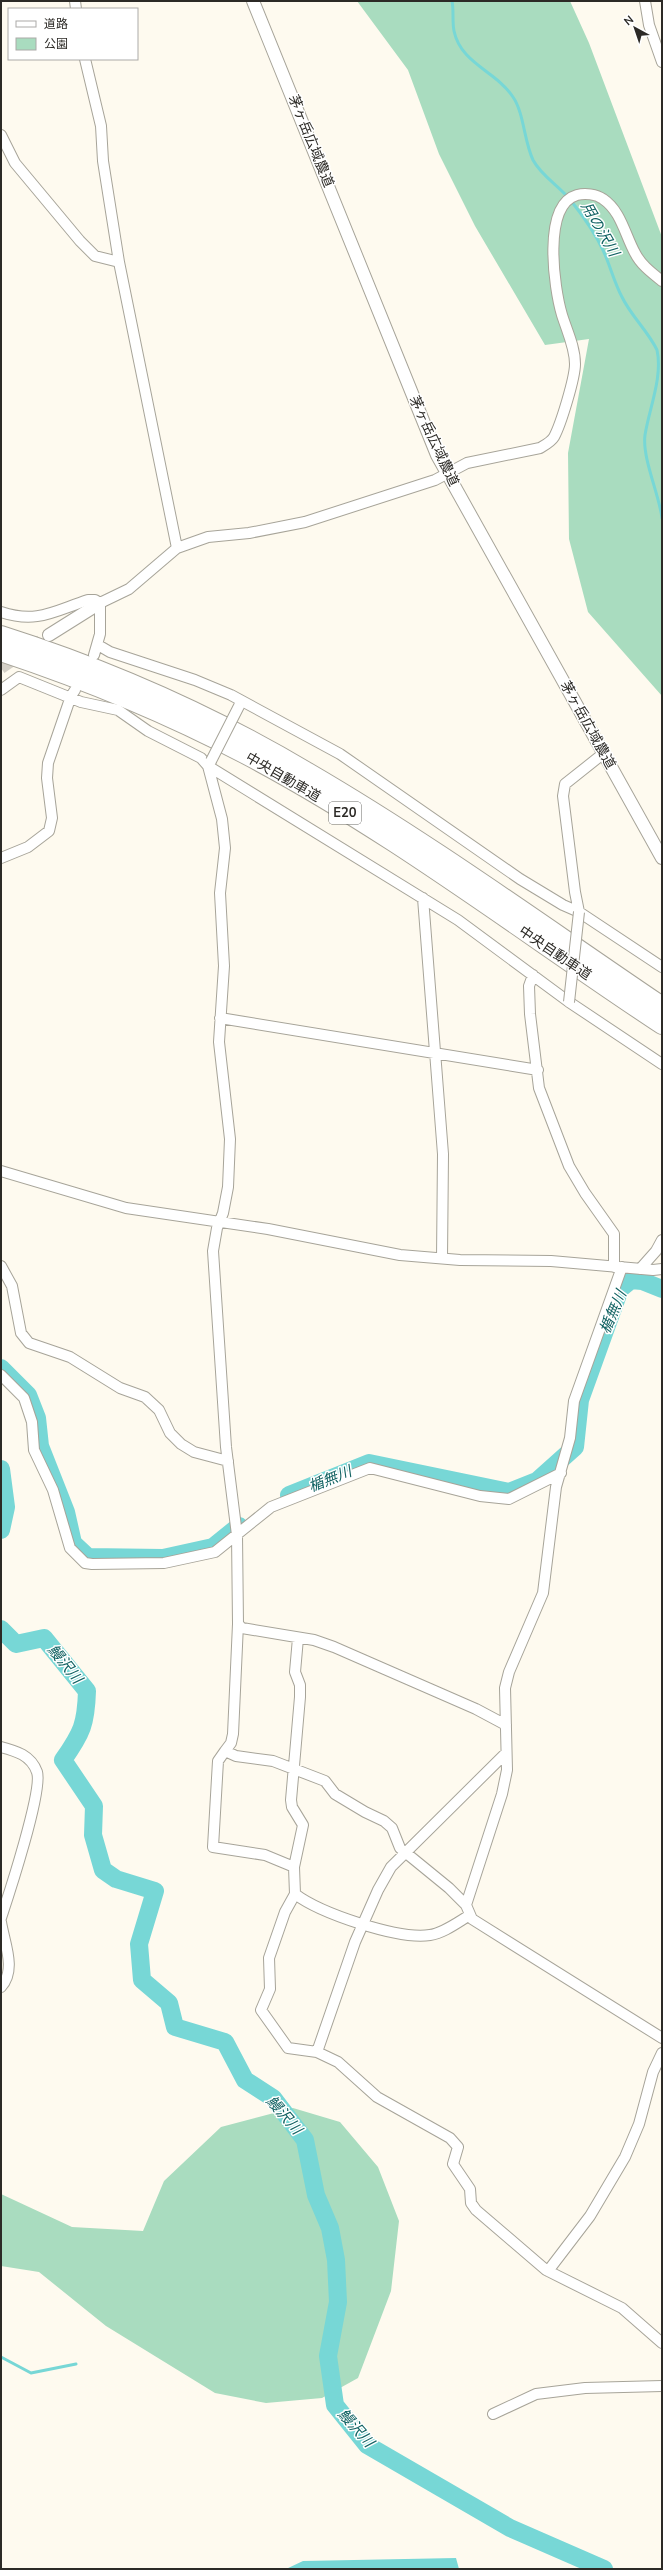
<svg xmlns="http://www.w3.org/2000/svg" width="663" height="2570" viewBox="0 0 663 2570" font-family="'Nunito Sans','Noto Sans JP',sans-serif">
	<rect width="100%" height="100%" fill="#fefaef"/>
	<path fill="#a9dcbf" d="M357,1H570L589,43L662,237V696L588,612L569,539L568,453L589,339L545,345L475,226L439,154L408,70Z
		M293,2108L340,2122L378,2167L399,2221L391,2291L358,2378L322,2398L266,2403L215,2393L106,2326L39,2272L1,2266V2194L72,2227L143,2231L164,2181L221,2127Z"/>
	<path fill="#77d7d6" d="M456,2558L459,2569H286L303,2561Z"/>
	<g fill="none" stroke-linecap="round" stroke-linejoin="round">
		<path stroke="#77d7d6" stroke-width="3" d="M452,1C454,11 452,21 454,31C461,64 496,71 513,97C524,113 524,141 533,160C542,177 560,186 572,202C583,216 595,233 603,250C610,265 614,282 622,297C631,316 648,331 657,350C663,377 649,409 645,435C642,458 659,494 662,518
			M1,2357L31,2373L76,2364"/>
		<path stroke="#77d7d6" stroke-width="18" d="M1,1368L28,1395L37,1418L40,1446L66,1512L73,1543L88,1557L163,1558L213,1547L239,1526
			M1,1469L6,1507L1,1530
			M289,1495L369,1463L509,1492L537,1481L575,1447L580,1400L620,1289L631,1280L642,1281L662,1289
			M1,1629L16,1644L44,1638L87,1691C86,1724 82,1733 63,1760L94,1806L93,1835L103,1870L116,1879L155,1891L139,1944L142,1980L169,2003L175,2027L225,2042L245,2080L273,2098L305,2140L316,2195L330,2228L336,2260L338,2302L328,2356L335,2405L367,2445L510,2528L604,2569"/>
		<path stroke="#d4d0c7" stroke-width="12" stroke-dasharray="12 6" stroke-linecap="butt" d="M1,668L49,635"/>
		<g stroke="#a7a499" stroke-width="12">
			<path id="minor" d="M75,1L76,9
				M645,1L649,25L662,62
				M85,59L101,126L103,161L119,262
				M1,135L15,163L80,241L95,256L119,262L177,548L129,589L100,603
				M177,548L208,537L249,533L305,522L435,480L467,463L540,448C545,445 551,442 554,437C561,424 575,378 575,364C575,347 567,331 562,315C554,288 542,205 577,195C585,193 596,194 603,199C621,211 625,235 635,253C641,265 652,273 662,281
				M1,612C37,624 54,611 88,600H95L100,603
				M98,645L110,652L195,680L231,695L340,754L520,879L563,905L579,912L662,967
				M94,655L100,634V603
				M1,690L19,677L81,702L118,710L148,731L201,758L208,766L458,920L569,1002L662,1064
				M211,761L208,766L222,819L225,848L220,893L224,966L219,1042L230,1139L228,1187L223,1213L217,1228L213,1251L226,1447L237,1535L238,1624L242,1628L314,1640L334,1647L476,1709L506,1725
				M1,858L28,847L49,831L52,818L47,778L48,763L71,696L75,690
				M423,898L443,1154L442,1258
				M579,912L575,892L563,796L565,784L604,753
				M533,975L529,986L530,1014L539,1088L569,1166L585,1193L614,1234V1267
				M220,1018L538,1070
				M1,1171L126,1208L268,1229L400,1255L460,1260L551,1261L653,1270L662,1269
				M1,1266L12,1286L21,1333L29,1343L70,1357L120,1388L145,1397L159,1410L170,1433L181,1444L194,1452L228,1461
				M640,1269L656,1251L662,1240
				M1,1375L24,1398L32,1422L34,1450L53,1490L70,1548L85,1563L92,1564L164,1563L215,1552L271,1507L370,1468L480,1496L509,1499L561,1473
				M298,1638L295,1672L300,1685V1697L291,1800L292,1807L303,1825L294,1867L295,1894L285,1912L269,1958L270,1989L261,2010L288,2048L317,2052L355,1942L378,1890L391,1867L506,1753
				M1,1747C16,1751 31,1755 37,1772C43,1790 9,1894 1,1918
				M225,1751L231,1743L233,1734L238,1624
				M294,1867L265,1855L213,1847L218,1761L225,1751L236,1756L273,1761L325,1781L335,1794L365,1812L384,1821L392,1828L400,1848L449,1888L466,1905L472,1919L662,2038
				M295,1894C320,1913 398,1940 430,1935C444,1933 458,1922 470,1915
				M466,1905L502,1794L507,1770L505,1688L509,1672L543,1593L556,1487L570,1438L574,1401L622,1267
				M1,1922C4,1942 17,1970 1,1987
				M317,2052L338,2062L377,2097L450,2138L458,2147L453,2164L470,2189L471,2203L476,2210L546,2270L622,2308L662,2343
				M548,2271L590,2216L625,2157L639,2124L653,2072L662,2053
				M493,2414L536,2394L585,2388L662,2386"/>
		</g>
		<g stroke="#a7a499" stroke-width="14">
			<path id="tertiary" d="M253,1L437,455L662,858
				M49,635L100,603"/>
		</g>
		<g stroke="#a7a499" stroke-width="20">
			<path id="motorway" d="M1,635C108,669 212,715 308,772C430,843 545,927 662,1006
				M1,652C85,680 166,713 244,754C391,831 524,934 662,1025"/>
		</g>
		<use href="#minor" stroke="#fff" stroke-width="10"/>
		<use href="#tertiary" stroke="#fff" stroke-width="12"/>
		<use href="#motorway" stroke="#fff" stroke-width="18"/>
		<g stroke="#a7a499" stroke-width="12" stroke-linecap="butt">
			<path id="minor-bridge" d="M211,761L239,706
				M569,1002L579,912"/>
		</g>
		<use href="#minor-bridge" stroke="#fff" stroke-width="10"/>
	</g>
	<g text-anchor="middle" dominant-baseline="central" stroke-width="3" stroke-linejoin="round" paint-order="stroke">
		<rect fill="#fff" stroke="#6b6a67" stroke-width="1" x="329" y="802" width="32" height="22" rx="3"/>
		<g font-size="13" font-weight="bold" fill="#2c2a26">
			<text x="345" y="813">E20</text>
		</g>
		<g font-size="14" fill="#2c2a26" stroke="#fff">
			<text transform="translate(311 141) rotate(68)">茅ヶ岳広域農道</text>
			<text transform="translate(434 441) rotate(65)">茅ヶ岳広域農道</text>
			<text transform="translate(588 725) rotate(61)">茅ヶ岳広域農道</text>
			<text transform="translate(283 777) rotate(30)">中央自動車道</text>
			<text transform="translate(555 953) rotate(34)">中央自動車道</text>
		</g>
		<g font-size="15" font-style="italic" fill="#126363" stroke="#fff">
			<text transform="translate(600 229) rotate(60)">用の沢川</text>
			<text transform="translate(613 1312) rotate(-67)">楯無川</text>
			<text transform="translate(330 1479) rotate(-22)">楯無川</text>
			<text transform="translate(65 1664) rotate(51)">鰻沢川</text>
			<text transform="translate(284 2115) rotate(49)">鰻沢川</text>
			<text transform="translate(356 2428) rotate(48)">鰻沢川</text>
		</g>
	</g>
	<rect width="663" height="2570" fill="none" stroke="#2c2a26" stroke-width="4"/>
	<rect x="8" y="8" width="130" height="52" fill="#ffffff" stroke="#abaaa8"/>
	<rect x="16" y="21" width="20" height="6" fill="#ffffff" stroke="#abaaa8"/>
	<text x="44" y="28" font-size="12" fill="#2c2a26">道路</text>
	<rect x="16" y="38" width="20" height="12" fill="#a9dcbf" stroke="#abaaa8"/>
	<text x="44" y="48" font-size="12" fill="#2c2a26">公園</text>
	<g transform="translate(635 28) rotate(320)" stroke="#ffffff" stroke-width="3" paint-order="stroke">
	<path d="M0-3L7 15L0 10L-7 15Z" fill="#2c2a26"/>
	<text y="-6" font-size="11" font-weight="bold" text-anchor="middle" fill="#2c2a26">N</text>
	</g>
</svg>
